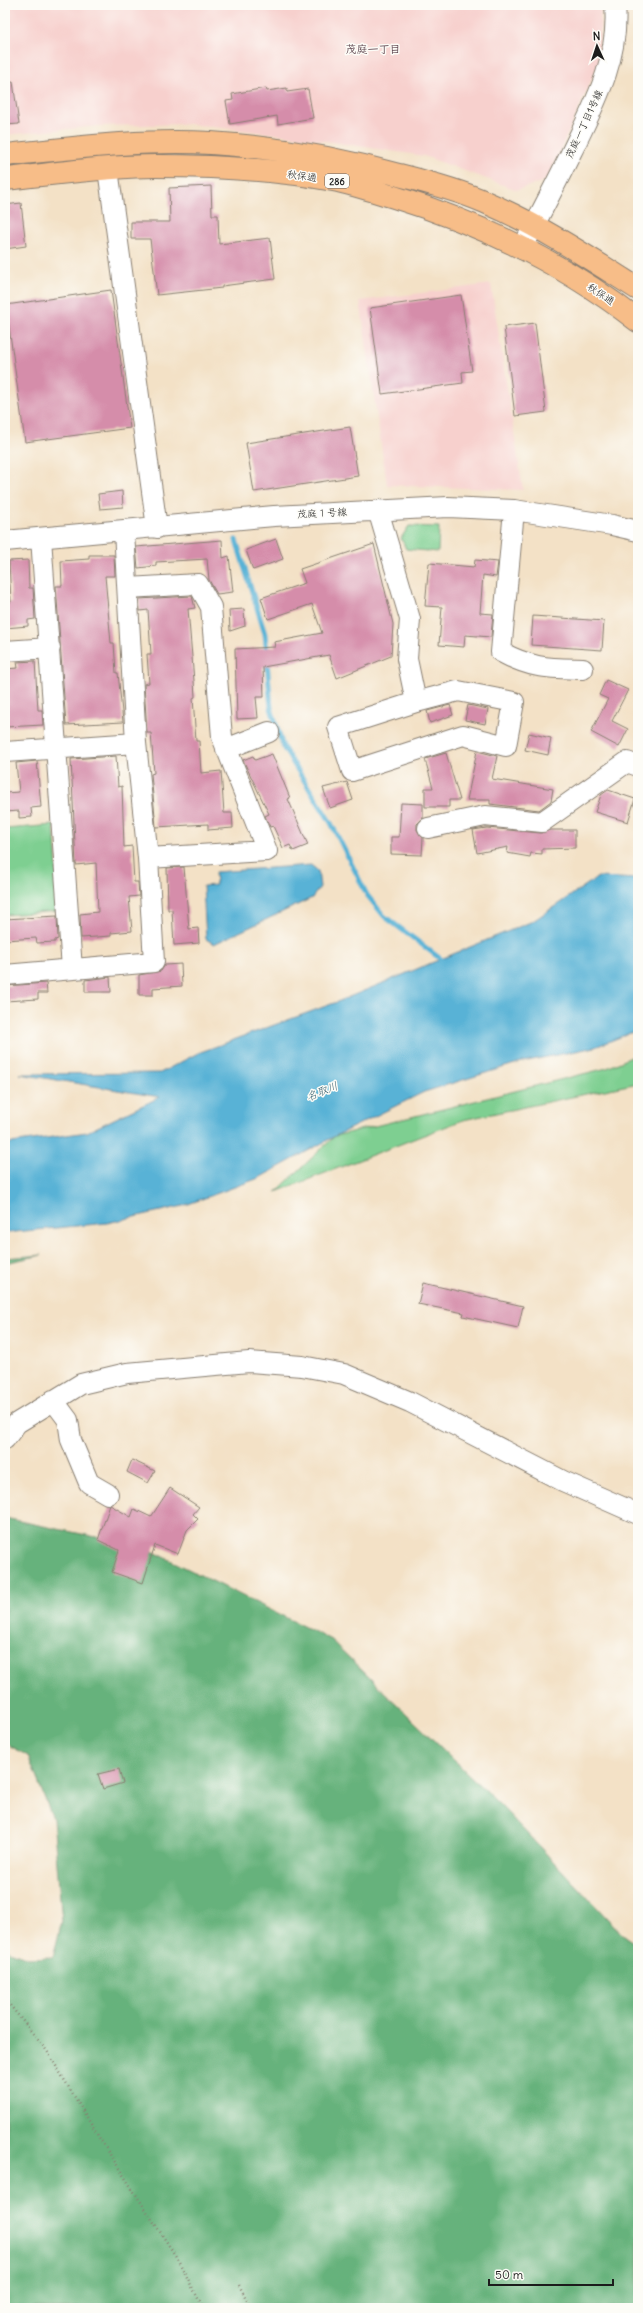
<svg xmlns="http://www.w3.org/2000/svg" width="643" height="2313" viewBox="0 0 643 2313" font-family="Delius,'Klee One',sans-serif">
	<rect width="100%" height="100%" fill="#fdfcf7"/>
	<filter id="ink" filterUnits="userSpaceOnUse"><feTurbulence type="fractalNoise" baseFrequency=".025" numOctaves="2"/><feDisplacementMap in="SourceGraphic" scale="8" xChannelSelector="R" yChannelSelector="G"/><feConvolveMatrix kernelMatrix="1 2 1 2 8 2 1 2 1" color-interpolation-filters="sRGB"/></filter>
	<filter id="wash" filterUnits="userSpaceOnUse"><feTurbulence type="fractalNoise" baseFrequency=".012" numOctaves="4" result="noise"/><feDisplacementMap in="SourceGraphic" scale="16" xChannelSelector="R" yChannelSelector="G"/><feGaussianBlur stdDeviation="0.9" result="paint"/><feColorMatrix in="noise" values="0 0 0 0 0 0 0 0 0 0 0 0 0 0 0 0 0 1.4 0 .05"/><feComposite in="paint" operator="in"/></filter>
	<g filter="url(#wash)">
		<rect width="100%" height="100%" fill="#f3e1c6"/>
		<path fill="#f7d0cd" d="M5,5H601L599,63L547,180L517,190L424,156L292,136L188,124L99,126L5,135Z
			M491,284L523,490L387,485L360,301Z"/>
		<path fill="#7ecf91" stroke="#4d7656" d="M409,526L439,527L438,552L406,549L401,538Z
			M54,825L60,911L5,915V829Z
			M638,1054V1083L463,1120L276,1192L335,1136L607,1068Z"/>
		<path fill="#66b27b" stroke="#41674c" d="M42,1255L5,1263V1258Z
			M5,1518L144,1547L331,1640L500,1805L624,1936L638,1945V2308H5V1949L28,1958L53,1957L62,1921L53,1819L28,1756L5,1743Z"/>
		<path fill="#58b2d6" stroke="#3a6779" d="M311,865L318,871L320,887L312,898L214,944L206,939L203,886L216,885L215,872Z
			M598,877L638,879V1030L595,1047L518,1063L424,1092L335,1136L259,1178L183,1206L107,1223L5,1233V1144L87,1132L160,1097L20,1074L160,1073L198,1053L337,1002L533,921Z"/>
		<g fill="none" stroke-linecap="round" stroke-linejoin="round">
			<path stroke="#58b2d6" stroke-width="5" d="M236,540L265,634L267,653
				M267,661L271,708L283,747L331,823L367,895L384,916L446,963"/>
		</g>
		<g id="blocks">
			<path fill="#d58daa" d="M13,82L19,124L5,125V83Z
				M266,88L267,91L287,88V92L308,89L313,118L278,124L277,116L230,124L226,101L233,100L232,94Z
				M211,186L212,215H218L219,244L270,238L275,279L222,286V288L157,295L150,239H131V222H170L169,188Z
				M21,203L26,246L5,249V205Z
				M111,290L130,428L25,442L6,305Z
				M461,295L472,371L462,372L463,383L382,394L370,308Z
				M535,323L546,412L515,416L504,327Z
				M350,427L358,476L254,492L246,443Z
				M122,491L123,507L100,509L98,494Z
				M276,539L283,559L253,570L246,550Z
				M222,540L223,558L229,556L233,592L217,594L209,580L207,559L156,562V566L138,568L136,547Z
				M374,544L393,624L391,656L337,678L329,655L263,667L264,697H256L258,718L237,719L235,649L275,647L274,642L322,633L312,604L268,619L261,598L305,583L300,569Z
				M89,555H114L115,576H105L111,643H114L116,673H118L123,722L66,725L56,586H62L61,561L89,559Z
				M28,560L29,588H33L35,619L28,620V626L5,628V603L11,602L9,561Z
				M475,560L498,562L496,577L483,575L480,613L493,614L491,637L465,635L464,647L439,645L442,607L425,606L429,563L474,567Z
				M192,596L195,608L188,609L194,681L195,697L193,698L196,741H199L201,773L221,771L224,813H232L233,828L208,830V824L156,827L151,774L154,773L151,733H147L144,684L149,683L147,654H151L148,610L140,611L139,599Z
				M244,609L245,626L230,631L229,610Z
				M533,616L604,621L602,650L531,645Z
				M35,661L38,710H42L43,725L5,727V669L18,668L17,662Z
				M606,680L628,690L612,721L628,729L619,747L591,732L608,699L599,695Z
				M450,705L453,715L430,723L427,711Z
				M468,705L488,709L485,724L465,720Z
				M529,733L551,738L548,755L525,750Z
				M477,751L497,756L492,779L553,789L551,801L539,810L490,804V800H467Z
				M446,753L460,800H449V807H425V788H433L425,759Z
				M272,754L290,798L288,799L308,845L293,851L290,845L283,848L273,826L270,827L265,816L269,814L243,760L253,756L255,760Z
				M116,756L118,787L122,786L124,847L132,846L134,882H138L139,896L129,897L132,931L111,933V936L81,938L80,914L98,912L96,863L76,865L71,759Z
				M37,761L41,807L31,808L32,817L19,818V811L5,812V793L19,792L16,763Z
				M347,782L353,800L330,808L323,788Z
				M608,790L635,799L628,822L595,812L601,795Z
				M401,803L423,804V818L417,824V830L423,838L422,855L391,854V837H399Z
				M487,828L541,833L550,830H575V848L542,849V854L531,853L530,857L507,853L508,847L477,853L473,830Z
				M184,867L189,929L198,928L199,943L174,945L172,910H168L167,868Z
				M57,916L58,939L55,940V942L37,943L36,938L5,940V919Z
				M181,964L182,986L153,988V995H139V975L161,971L165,965Z
				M110,977L111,992H85V980Z
				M46,983L47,993H38V999L5,1001V986Z
				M423,1283L523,1306L518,1328L463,1316L464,1313L418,1304Z
				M132,1460L155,1471L148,1483L127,1472Z
				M170,1488L199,1507L193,1514L198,1519L187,1530L178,1554L155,1545L143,1583L112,1572L119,1550L98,1540L110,1505L131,1517L134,1509L151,1517Z
				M119,1769L123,1783L103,1789L98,1774Z"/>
		</g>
	</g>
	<g filter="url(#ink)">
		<use href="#blocks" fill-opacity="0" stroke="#887e71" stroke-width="1"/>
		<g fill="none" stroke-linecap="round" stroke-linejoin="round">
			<g stroke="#887e71" stroke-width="22">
				<path id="minor" d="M108,169L157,528
					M522,249C539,216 556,184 572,151C594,105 620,58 615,5
					M378,510L410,619L407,659L416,702L458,691L514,702L506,746L463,735L352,771L338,727L416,702
					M514,510L501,652C532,669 550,668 583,669
					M41,538L72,969
					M5,541L274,516L448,507L514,510L612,525L638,531
					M128,588L198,584L211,607L222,737L267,851L148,858
					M5,651L50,648
					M226,749L269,732
					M5,752L136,743
					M428,828L485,816L542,822L627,762L638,766
					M5,975L154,962L148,858L136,743L124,531
					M53,1400L68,1420L71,1440L89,1483L108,1494
					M5,1439L17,1423L81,1384L127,1373L249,1362L302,1366L344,1374L410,1402L563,1481L638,1514"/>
			</g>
			<g stroke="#887e71" stroke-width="24">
				<path id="highway" d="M5,155C73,148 143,139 211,143C274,147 338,158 399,175C427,182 458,190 485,202C539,225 588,257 638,289
					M5,179C54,174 107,166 156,166C215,166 274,169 333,180C353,184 374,191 394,197C482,224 565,264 638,321"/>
			</g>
			<path stroke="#887e71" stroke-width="2.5" stroke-dasharray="1 3" stroke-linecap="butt" d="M5,1999L47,2051L100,2139L177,2258L203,2308
				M239,2285L251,2308"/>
			<use href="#minor" stroke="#fff" stroke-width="20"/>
			<use href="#highway" stroke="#f7bd88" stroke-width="22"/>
		</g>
	</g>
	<g text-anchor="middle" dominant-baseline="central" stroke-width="3" stroke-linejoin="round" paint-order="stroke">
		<rect fill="#fdfcf7" stroke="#605f5e" stroke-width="1" x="325" y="174" width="24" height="14" rx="3"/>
		<g font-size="9" font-weight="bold" fill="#1c1c1c">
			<text x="337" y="181">286</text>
		</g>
		<g font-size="10" fill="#1c1c1c" stroke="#fdfcf7">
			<text transform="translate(584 124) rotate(-65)">茂庭一丁目1号線</text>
			<text transform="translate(302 176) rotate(8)">秋保通</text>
			<text transform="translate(601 294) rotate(34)">秋保通</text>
			<text transform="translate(322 513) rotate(-3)">茂庭１号線</text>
		</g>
		<g font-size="11" font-weight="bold" fill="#5d444e" stroke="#fdfcf7">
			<text x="373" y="49">茂庭一丁目</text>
		</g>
		<g font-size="11" font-style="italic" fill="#376070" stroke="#fdfcf7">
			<text transform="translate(322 1091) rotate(-22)">名取川</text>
		</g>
	</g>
	<rect width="643" height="2313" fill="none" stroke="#fdfcf7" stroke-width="20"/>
	<g transform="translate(597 46) rotate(357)" stroke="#fdfcf7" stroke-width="3" paint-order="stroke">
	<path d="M0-3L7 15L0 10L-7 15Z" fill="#1c1c1c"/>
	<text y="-6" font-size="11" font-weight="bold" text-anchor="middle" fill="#1c1c1c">N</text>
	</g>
	<path d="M489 2279v6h124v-6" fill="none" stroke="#1c1c1c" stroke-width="2"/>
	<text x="495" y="2279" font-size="12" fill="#1c1c1c" stroke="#fdfcf7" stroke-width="3" paint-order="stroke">50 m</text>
</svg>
